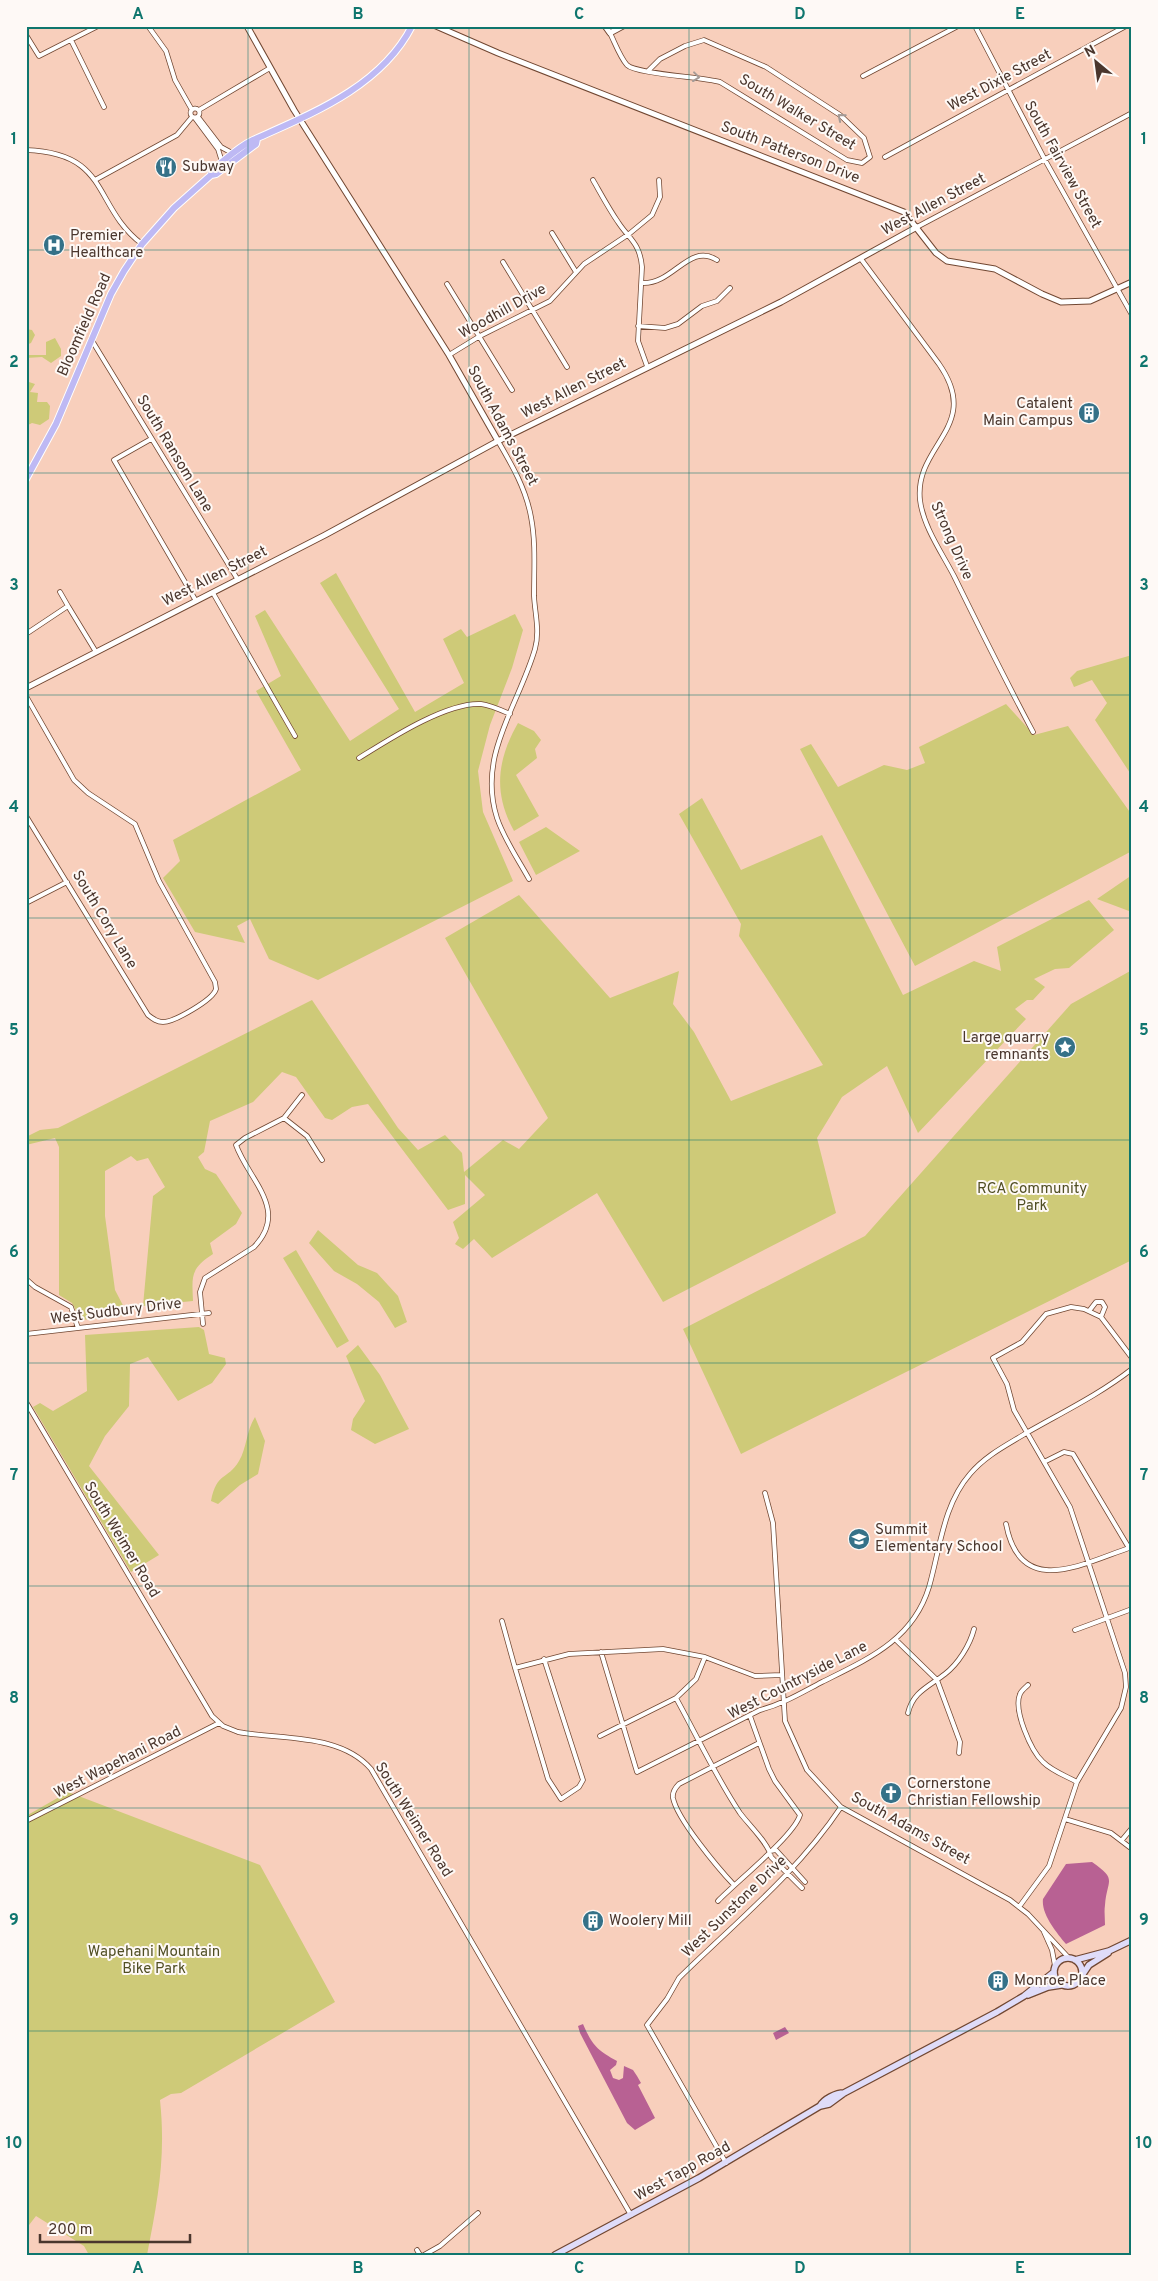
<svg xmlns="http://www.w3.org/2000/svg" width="1158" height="2281" viewBox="0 0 1158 2281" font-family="Overpass,sans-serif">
	<rect width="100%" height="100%" fill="#f8cfbc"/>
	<path fill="#ceca78" d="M26,329L32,330L35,335L31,343L26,345Z
		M55,338L61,349V356L51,363L42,357L26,358V355H46V342Z
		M26,381L35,384L30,392L38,393L37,402H47L50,406L49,419L40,425L32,423L26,426Z
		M336,573L415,712L464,683L443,639L461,629L467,637L515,614L523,630L512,668L490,725L478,771L483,812L513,881L318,980L269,959L250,919L237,926L245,943L195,932L163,878L180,861L173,840L301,770L256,691L281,676L255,616L265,610L350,741L399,709L320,583Z
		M1132,655V776L1095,720L1107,703L1092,680L1074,687L1070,678L1077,671Z
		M1006,704L1034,735L1068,726L1132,815V851L915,966L800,749L811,744L838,787L884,765L907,770L925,763L919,747Z
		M518,723L534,731L541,740L535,749L537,758L516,775L539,816L514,831C493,793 497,760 518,723Z
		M702,798L741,870L822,835L903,995L974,961L1001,971L997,947L1089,900L1114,930L1069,968L1055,969L1034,979L1045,987L1033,1000H1027L1015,1009L1026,1019L918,1133L887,1066L842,1097L817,1138L836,1213L663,1302L597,1193L492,1258L474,1239L463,1249L455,1244L459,1238L453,1222L485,1195L465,1175V1204L448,1210L368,1104L352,1107L332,1120L325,1118L296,1077L282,1072L253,1102L210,1121L204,1152L198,1157L205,1169L216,1174L242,1213L236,1224L210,1243L213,1254C190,1269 192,1276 193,1301L143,1306L153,1196L165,1187L148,1158L137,1161L131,1156L105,1171V1216L115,1290L128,1315L81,1320L72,1303L59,1295V1147L55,1138L26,1145V1137L40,1130L58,1128L312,1000L398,1128L418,1150L445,1135L462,1153L464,1172L503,1140L519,1149L548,1118L445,938L519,895L610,998L679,971L673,1004L694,1032L731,1101L823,1065L739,936L741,924L679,814Z
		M546,827L580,851L536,875L519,842Z
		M1132,875V908L1129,911L1097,899Z
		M1132,970V1260L741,1454L683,1329L865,1236L1071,1004Z
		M318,1230L358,1265L377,1273L398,1296L407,1322L395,1328L379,1302L357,1284L334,1271L309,1243Z
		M296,1250L349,1341L337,1348L283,1258Z
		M199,1327L204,1330L209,1354L225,1358L226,1364L212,1383L178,1401L148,1357L130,1364L129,1406L105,1436L89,1466L159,1555L131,1572L33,1407L40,1403L53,1411L87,1391L85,1335Z
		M358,1345L380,1375L409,1429L375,1444L351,1430L353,1419L365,1401L346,1356Z
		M255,1417L265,1441L258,1474L240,1485L218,1504L211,1501C217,1471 227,1481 239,1461C247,1448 246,1431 255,1417Z
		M68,1792L260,1865L335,2002L181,2093L171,2094L160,2100C166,2157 158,2199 147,2255H89L84,2246L36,2216L26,2229V1816Z"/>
	<path fill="#b86193" d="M1092,1862C1118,1880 1107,1879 1105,1905C1104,1912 1105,1918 1105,1925L1066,1944C1057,1933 1041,1914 1043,1899L1066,1864Z
		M583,2024C592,2045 597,2050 617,2061L616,2065L610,2070L613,2078L619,2080L623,2078L624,2066L633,2070L637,2076L641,2083L638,2085L655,2118L635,2130L627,2123L580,2033L578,2026Z
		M785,2027L789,2033L776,2040L773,2033Z"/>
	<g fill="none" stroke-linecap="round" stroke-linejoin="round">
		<g stroke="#714732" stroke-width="5.5">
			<path id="minor" d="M148,26L166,51L175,80L192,110
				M975,26L1045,160L1132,315
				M610,33C615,43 620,57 627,65C636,74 702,77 720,82L847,160L862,163L870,157L864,138L840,115L766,67L704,40L685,46L660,59L648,71
				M26,35L39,56L98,26
				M71,40L104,107
				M863,76L958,26
				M190.5 113a4.5 4.5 0 1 1 9 0a4.5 4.5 0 1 1-9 0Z
				M199,110L270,68
				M198,117L221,147L232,153
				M195,118L218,149L222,162
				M26,150C111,153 92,206 142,244
				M885,157L1126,26
				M95,180L177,135L192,117
				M593,180C601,194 609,209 618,222C629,239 640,243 642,267L638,341L647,366
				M917,227L1132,113
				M552,233L576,272
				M861,259L939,364C983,427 914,444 920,500C923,526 942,553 954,576C980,629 1006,681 1033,732
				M503,262L567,367
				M642,283C673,285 689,242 717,260
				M447,284L512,390
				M638,326L665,328L678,324L702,306L717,301L730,288
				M91,339L238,580
				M449,355L480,336L550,301L584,264L629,234L652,215L660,197L659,180
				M151,439L114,460L196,601
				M498,441C512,465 526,489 531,517C536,543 534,569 534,596C535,614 540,631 535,649C518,707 477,755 497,818C504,839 518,859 529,879
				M213,593L295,736
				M68,606L96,652
				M26,634L68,606L60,592
				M26,696L74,780L88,793L135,824L159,881L215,982L216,989C213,1000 174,1022 163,1022C157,1022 153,1019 148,1015L26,816
				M359,758C388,740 446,702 481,704C490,705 501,710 510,714
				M26,903L67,882
				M284,1118L307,1136L322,1160
				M26,1279L35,1287L71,1307L78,1328
				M1089,1311L1096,1302H1102L1105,1307L1101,1317
				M203,1324L200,1292L205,1278L254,1247C290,1210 248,1179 236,1145L245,1138L284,1118L302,1095
				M26,1334L209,1313
				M26,1402L212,1716L223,1726L238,1732C281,1740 340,1733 371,1769L631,2215
				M765,1493L773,1523L785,1721L807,1770L841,1807L1010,1900L1028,1914L1069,1958
				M1006,1524C1020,1599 1082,1564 1129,1548L1073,1454L1064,1452L1044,1462
				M502,1621L515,1668
				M1075,1630L1132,1609
				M896,1640L937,1680L960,1742L959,1753
				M601,1652L637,1772L760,1710C783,1704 801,1693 822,1682C868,1659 913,1640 929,1587C940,1549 943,1505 970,1474C986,1455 1007,1445 1028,1432C1063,1412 1100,1394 1132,1369
				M544,1659L583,1780L579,1787L561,1799L548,1779L515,1668L569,1654L663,1649L705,1657L755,1676L781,1675
				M1028,1685C1025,1688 1021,1691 1020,1694C1013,1710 1031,1751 1043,1762C1052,1771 1066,1776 1077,1782
				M676,1698C697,1736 716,1777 740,1813C748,1824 770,1845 771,1857L802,1888
				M908,1713C913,1692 928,1687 945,1674C958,1664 970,1645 974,1629
				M600,1736L676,1698L696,1679L705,1657
				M1065,1819L1111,1833L1132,1849
				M26,1821L219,1723
				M1122,1840L1132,1828
				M770,1851L776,1850L805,1882
				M734,1885C718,1868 677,1819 673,1798C672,1792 675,1788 679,1784L759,1743
				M718,1901C735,1883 794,1836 800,1815L775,1781L769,1769L750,1716
				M1019,1907L1049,1866L1077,1782L1121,1708L1126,1687L1125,1673L1070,1507L1014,1410L1007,1384L993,1358L1022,1342L1046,1314L1071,1307L1084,1309L1101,1317L1132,1358
				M1044,1932L1052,1950L1055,1966
				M726,2163L647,2025L667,1999L679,1978C735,1923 797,1873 841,1807
				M417,2250L420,2255
				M424,2255L440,2246L478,2213"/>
		</g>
		<g stroke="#714732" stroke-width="7">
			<path id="tertiary" d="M247,26L294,110L449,355L498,441
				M436,26L498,53L904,212L936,253L947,261L995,269L1042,294L1061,302L1090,301L1132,282
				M605,26L610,33L623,26
				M26,688L325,535L498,441L781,302L917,227"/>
		</g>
		<g stroke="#714732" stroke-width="8">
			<path id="secondary" d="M1054 1972a14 14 0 1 1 28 0a14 14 0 1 1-28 0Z
				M1075,1960L1109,1951L1132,1940
				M1083,1974L1089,1965L1108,1953
				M1028,1995L1048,1987L1061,1985
				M820,2106C824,2099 836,2093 844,2093
				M555,2255L699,2178L820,2106L829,2104L844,2093L997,2012L1024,1996L1054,1972"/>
		</g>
		<g stroke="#fff" stroke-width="8">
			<path id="primary" d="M211,175L212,170C225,160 238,147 253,140C311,114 381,87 412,26
				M26,479L56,424L111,294L124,271L142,244L174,208L211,175L216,174L256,144L257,139"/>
		</g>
		<use href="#minor" stroke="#fff" stroke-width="4"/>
		<use href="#tertiary" stroke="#fff" stroke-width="5"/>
		<use href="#secondary" stroke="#dfdcf9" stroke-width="5.5"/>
		<use href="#primary" stroke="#beb9f4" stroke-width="6"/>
	</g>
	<defs><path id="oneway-chevron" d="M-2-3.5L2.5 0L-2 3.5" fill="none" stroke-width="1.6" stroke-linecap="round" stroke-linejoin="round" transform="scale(1.25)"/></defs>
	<g stroke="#a49a96">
		<use href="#oneway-chevron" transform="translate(696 77) rotate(7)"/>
		<use href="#oneway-chevron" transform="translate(841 117) rotate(-140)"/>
	</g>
	<path fill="none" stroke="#0f766e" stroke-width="1" stroke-opacity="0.55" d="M248,26V2255M469,26V2255M689,26V2255M910,26V2255M26,250H1132M26,473H1132M26,695H1132M26,918H1132M26,1140H1132M26,1363H1132M26,1586H1132M26,1808H1132M26,2031H1132"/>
	<defs>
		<g id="restaurant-disc" transform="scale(1.125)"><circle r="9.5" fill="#357188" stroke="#fef9f6"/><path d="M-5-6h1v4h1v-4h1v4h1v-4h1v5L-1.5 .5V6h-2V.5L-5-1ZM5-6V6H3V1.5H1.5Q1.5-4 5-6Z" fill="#fff"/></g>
		<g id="hospital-disc" transform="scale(1.125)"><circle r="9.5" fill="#357188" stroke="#fef9f6"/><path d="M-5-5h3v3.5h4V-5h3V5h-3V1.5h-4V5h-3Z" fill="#fff"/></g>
		<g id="building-disc" transform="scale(1.125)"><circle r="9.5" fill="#357188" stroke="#fef9f6"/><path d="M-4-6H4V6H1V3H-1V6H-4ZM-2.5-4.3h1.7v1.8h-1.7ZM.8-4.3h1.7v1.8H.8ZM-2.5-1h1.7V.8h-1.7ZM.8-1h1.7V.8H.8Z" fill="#fff"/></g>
		<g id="sight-disc" transform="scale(1.125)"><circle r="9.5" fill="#357188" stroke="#fef9f6"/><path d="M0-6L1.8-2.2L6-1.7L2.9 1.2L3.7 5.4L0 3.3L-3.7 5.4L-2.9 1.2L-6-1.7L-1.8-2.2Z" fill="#fff"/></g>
		<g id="school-disc" transform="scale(1.125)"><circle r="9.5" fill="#357188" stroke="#fef9f6"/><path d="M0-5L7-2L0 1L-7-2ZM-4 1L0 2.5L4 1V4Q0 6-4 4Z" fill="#fff"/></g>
		<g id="church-disc" transform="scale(1.125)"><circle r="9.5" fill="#357188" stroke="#fef9f6"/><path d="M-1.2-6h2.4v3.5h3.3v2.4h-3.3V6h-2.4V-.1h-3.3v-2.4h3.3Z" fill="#fff"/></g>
	</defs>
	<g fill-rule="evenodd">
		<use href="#restaurant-disc" x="166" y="167"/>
		<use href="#hospital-disc" x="54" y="245"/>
		<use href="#building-disc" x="1089" y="413"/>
		<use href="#sight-disc" x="1065" y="1047"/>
		<use href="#school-disc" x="859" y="1539"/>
		<use href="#church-disc" x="891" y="1793"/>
		<use href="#building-disc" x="593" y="1921"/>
		<use href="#building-disc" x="998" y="1981"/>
	</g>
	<g text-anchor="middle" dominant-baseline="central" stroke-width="4" stroke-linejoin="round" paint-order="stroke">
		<g font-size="15" fill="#4a362d" stroke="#fef9f6">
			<text transform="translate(1000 81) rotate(-28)">West Dixie Street</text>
			<text transform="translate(797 113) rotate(31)">South Walker Street</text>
			<text transform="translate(790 153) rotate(21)">South Patterson Drive</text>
			<text transform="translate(1062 165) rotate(61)">South Fairview Street</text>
			<text transform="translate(934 205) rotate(-28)">West Allen Street</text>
			<text transform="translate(503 312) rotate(-29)">Woodhill Drive</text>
			<text transform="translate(85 325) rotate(-66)">Bloomfield Road</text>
			<text transform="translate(574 389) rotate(-27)">West Allen Street</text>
			<text transform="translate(502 426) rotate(62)">South Adams Street</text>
			<text transform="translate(174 454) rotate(59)">South Ransom Lane</text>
			<text transform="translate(951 541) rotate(66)">Strong Drive</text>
			<text transform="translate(215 577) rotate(-27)">West Allen Street</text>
			<text transform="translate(104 920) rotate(59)">South Cory Lane</text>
			<text transform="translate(116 1312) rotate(-7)">West Sudbury Drive</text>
			<text transform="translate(121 1540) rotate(59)">South Weimer Road</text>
			<text transform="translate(798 1681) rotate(-27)">West Countryside Lane</text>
			<text transform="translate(118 1763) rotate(-27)">West Wapehani Road</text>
			<text transform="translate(413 1820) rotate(58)">South Weimer Road</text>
			<text transform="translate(910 1829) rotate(29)">South Adams Street</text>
			<text transform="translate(735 1907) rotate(-44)">West Sunstone Drive</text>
			<text transform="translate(683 2172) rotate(-29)">West Tapp Road</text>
		</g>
		<g font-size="15" fill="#4a362d" stroke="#fef9f6" text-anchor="start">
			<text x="182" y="167">Subway</text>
			<text x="70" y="236">Premier<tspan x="70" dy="17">Healthcare</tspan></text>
			<text x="1073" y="404" text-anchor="end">Catalent<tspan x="1073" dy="17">Main Campus</tspan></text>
			<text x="1049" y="1038" text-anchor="end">Large quarry<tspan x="1049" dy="17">remnants</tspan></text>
			<text x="875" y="1530">Summit<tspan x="875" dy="17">Elementary School</tspan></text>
			<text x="907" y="1784">Cornerstone<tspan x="907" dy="17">Christian Fellowship</tspan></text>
			<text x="609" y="1921">Woolery Mill</text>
			<text x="1014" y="1981">Monroe Place</text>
		</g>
		<g font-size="15" fill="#514f24" stroke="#fef9f6">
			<text x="1032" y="1189">RCA Community<tspan x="1032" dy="17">Park</tspan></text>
			<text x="154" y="1952">Wapehani Mountain<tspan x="154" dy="17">Bike Park</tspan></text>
		</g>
	</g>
	<rect width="1158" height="2281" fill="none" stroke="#fef9f6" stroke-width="55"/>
	<g transform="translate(1096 62) rotate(331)" stroke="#fef9f6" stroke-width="4" paint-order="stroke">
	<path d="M0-4L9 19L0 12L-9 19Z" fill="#4a362d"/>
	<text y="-8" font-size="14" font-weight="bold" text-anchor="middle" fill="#4a362d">N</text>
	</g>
	<path d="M40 2234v8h150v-8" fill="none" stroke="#4a362d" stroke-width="2.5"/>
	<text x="48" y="2234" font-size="15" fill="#4a362d" stroke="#fef9f6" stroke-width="4" paint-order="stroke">200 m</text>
	<rect x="28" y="28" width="1102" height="2226" fill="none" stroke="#0f766e" stroke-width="2"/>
	<g font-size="16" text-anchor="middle" font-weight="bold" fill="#0f766e">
		<text x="138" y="19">A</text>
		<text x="358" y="19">B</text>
		<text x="579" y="19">C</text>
		<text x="800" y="19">D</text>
		<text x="1020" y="19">E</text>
		<text x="14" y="144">1</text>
		<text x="1144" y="144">1</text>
		<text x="14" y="367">2</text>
		<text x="1144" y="367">2</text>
		<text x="14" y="590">3</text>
		<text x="1144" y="590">3</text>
		<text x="14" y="812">4</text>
		<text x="1144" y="812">4</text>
		<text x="14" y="1035">5</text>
		<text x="1144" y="1035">5</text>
		<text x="14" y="1257">6</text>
		<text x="1144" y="1257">6</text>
		<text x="14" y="1480">7</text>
		<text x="1144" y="1480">7</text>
		<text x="14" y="1703">8</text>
		<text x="1144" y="1703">8</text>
		<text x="14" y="1925">9</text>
		<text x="1144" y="1925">9</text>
		<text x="14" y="2148">10</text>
		<text x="1144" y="2148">10</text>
		<text x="138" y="2273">A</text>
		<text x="358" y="2273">B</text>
		<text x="579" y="2273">C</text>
		<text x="800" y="2273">D</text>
		<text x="1020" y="2273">E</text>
	</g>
</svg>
